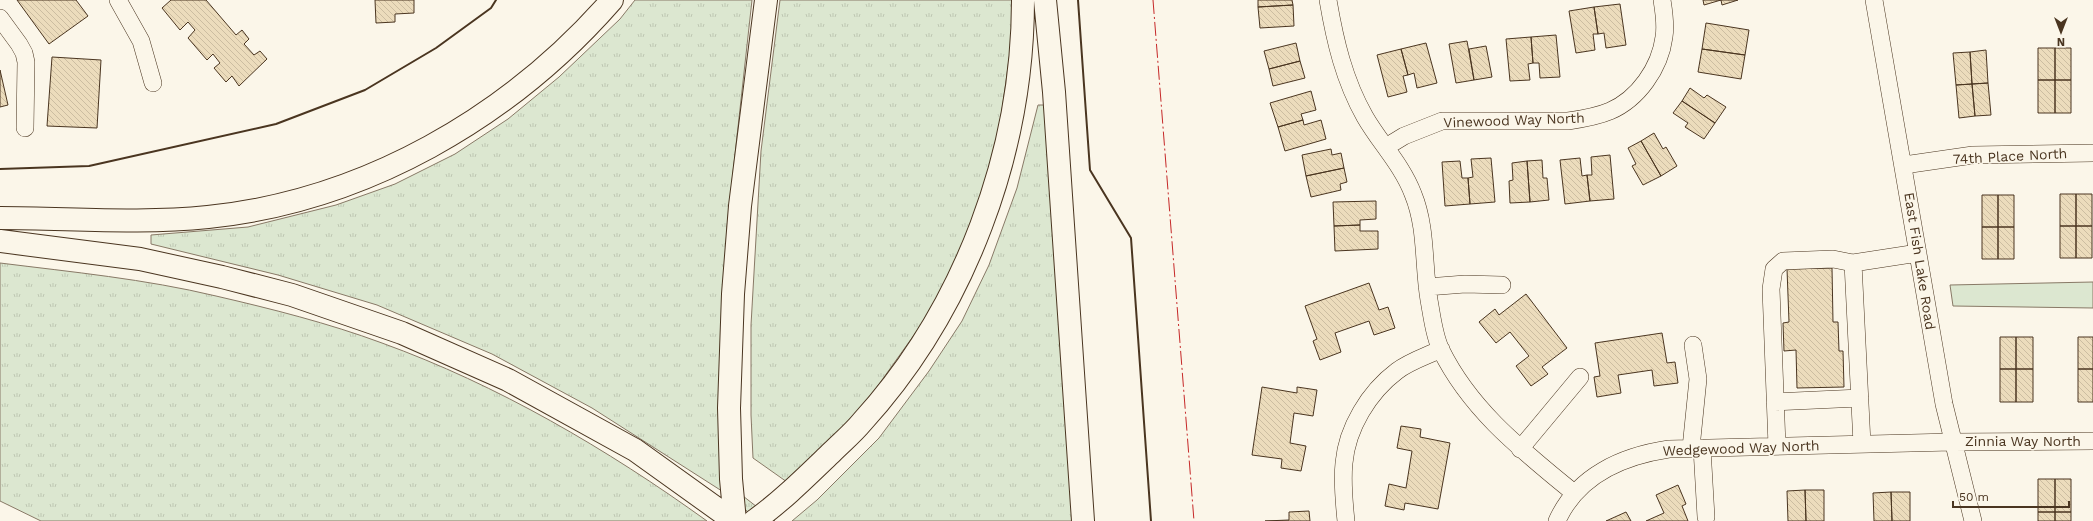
<svg xmlns="http://www.w3.org/2000/svg" width="2093" height="521" viewBox="0 0 2093 521" font-family="'Work Sans',sans-serif">
	<defs>
		<pattern id="grass-tufts" width="24" height="20" patternUnits="userSpaceOnUse"><rect width="24" height="20" fill="#dce7d0"/><path d="M3 7l-1-3M5 7V3M7 7l1-3M15 17l-1-3M17 17v-4M19 17l1-3" fill="none" stroke="#bec7b2"/></pattern>
		<pattern id="building-back-hatch" width="6" height="6" patternUnits="userSpaceOnUse"><rect width="6" height="6" fill="#ecdcbc"/><path d="M-1 5l2 2M0 0l6 6M5-1l2 2" fill="none" stroke="#ccbda1"/></pattern>
	</defs>
	<rect width="100%" height="100%" fill="#fbf6e9"/>
	<path fill="url(#grass-tufts)" stroke="#887966" d="M635,0H752L727,227L723,303L725,482L775,521H759L725,493L592,408L492,354L377,305L278,275L151,244V235L248,227L336,205L395,184L455,154L508,119L559,77L620,19Z
		M780,0H1016V9L997,146L974,224L929,314L857,415L787,482L753,458L751,415V325L761,151Z
		M1038,105H1045L1075,521H792L817,500L879,438L929,371L962,321L989,265L1017,188Z
		M0,263C72,272 145,279 216,296C272,309 328,323 382,343C498,385 607,449 707,521H41L0,501Z"/>
	<path fill="#dce7d0" stroke="#887966" d="M2093,282V308L1953,306L1950,285Z"/>
	<path fill="url(#building-back-hatch)" stroke="#4a3520" d="M17,0H76L88,16L49,44Z
		M171,0H206L236,35L242,30L249,39L244,44L254,55L260,51L267,59L239,86L232,76L226,82L214,68L220,63L213,54L207,60L188,38L195,30L188,22L180,30L162,8Z
		M375,0H414V13L395,14V22L376,23Z
		M1258,0H1292L1293,5L1258,7Z
		M1703,0H1738L1722,5L1721,0L1704,5Z
		M1620,4L1626,45L1606,48L1604,33L1598,34L1594,7Z
		M1293,5L1294,26L1260,28L1258,7Z
		M1594,7L1598,34H1593L1595,50L1576,53L1569,11Z
		M1706,23L1749,30L1745,55L1702,49Z
		M1556,35L1560,77L1540,78L1539,63H1533L1531,37Z
		M1531,37L1533,63L1528,64L1530,80L1510,81L1506,39Z
		M1467,41L1474,80L1456,83L1449,44Z
		M1296,43L1300,61L1269,69L1264,51Z
		M1426,43L1437,83L1417,88L1414,73L1408,75L1401,49Z
		M1486,46L1492,77L1474,80L1469,49Z
		M2038,48H2055V80H2038Z
		M2055,48H2071V80H2055Z
		M1401,49L1408,75L1403,76L1407,92L1388,97L1377,55Z
		M1702,49L1745,55L1741,79L1698,72Z
		M1986,50L1988,83L1972,84L1970,52Z
		M1970,52L1972,84L1956,85L1953,53Z
		M52,57L101,60L97,128L47,126Z
		M1300,61L1305,78L1273,86L1269,69Z
		M0,70L8,105L0,107Z
		M2038,80H2055V113H2038Z
		M2055,80H2071V113H2055Z
		M1988,83L1991,115L1975,116L1972,84Z
		M1972,84L1975,116L1959,118L1956,85Z
		M1690,88L1704,98L1707,95L1726,107L1715,123L1682,101Z
		M1311,91L1316,110L1301,114L1303,120L1278,127L1270,103Z
		M1682,101L1715,123L1704,139L1685,127L1688,123L1673,113Z
		M1303,120L1304,125L1321,120L1326,139L1285,151L1278,127Z
		M1654,133L1663,149L1666,147L1677,166L1661,176L1641,141Z
		M1641,141L1661,176L1643,185L1632,166L1636,164L1628,148Z
		M1331,149L1332,155L1341,153L1344,168L1306,176L1302,155Z
		M1610,155L1614,199L1590,201L1587,175H1592L1591,157Z
		M1491,158L1495,202L1470,204L1468,178L1473,177L1471,159Z
		M1580,158L1582,176L1587,175L1590,201L1565,204L1560,160Z
		M1542,160L1543,178H1547L1549,200L1530,202L1527,161Z
		M1460,161L1462,178H1468L1470,204L1445,206L1442,162Z
		M1527,161L1530,202L1510,203L1509,181L1513,180L1512,163Z
		M1344,168L1347,182L1340,184L1341,190L1311,197L1306,176Z
		M2060,194H2076V226H2060Z
		M2076,194H2092V226H2076Z
		M1982,195H1998V227H1982Z
		M1998,195H2014V227H1998Z
		M1376,201V219L1360,220V225L1334,226L1333,202Z
		M1360,225V231H1378V249L1335,251L1334,226Z
		M2060,226H2076V258H2060Z
		M2076,226H2092V258H2076Z
		M1982,227H1998V259H1982Z
		M1998,227H2014V259H1998Z
		M1832,268L1833,322H1838L1839,351H1843L1844,387L1797,388L1796,350L1784,351L1783,323L1789,322L1787,269Z
		M1369,283L1379,310L1388,307L1395,328L1374,335L1369,321L1335,333L1341,352L1320,360L1313,341L1317,339L1305,306Z
		M1526,294L1567,348L1542,367L1548,374L1531,386L1516,366L1529,356L1510,332L1496,343L1479,322L1495,309L1499,315Z
		M1662,333L1667,363L1675,362L1678,383L1654,386L1652,370L1618,375L1621,393L1597,397L1594,377L1600,376L1595,343Z
		M2000,337H2016V369H2000Z
		M2016,337H2033V369H2016Z
		M2078,337H2093V369H2078Z
		M2000,369H2016V402H2000Z
		M2016,369H2033V402H2016Z
		M2078,369H2093V402H2078Z
		M1262,387L1297,393V387L1317,390L1313,416L1294,413L1290,443L1306,446L1301,471L1281,468L1282,459L1252,455Z
		M1401,426L1421,429L1420,437L1450,443L1438,509L1405,503L1404,510L1385,506L1389,484L1406,488L1412,451L1397,448Z
		M2038,479H2055V512H2038Z
		M2055,479H2071V512H2055Z
		M1678,485L1686,504L1682,506L1688,521H1646L1664,513L1656,495Z
		M1805,490H1824V521H1806Z
		M1805,490L1806,521H1788L1787,491Z
		M1891,492H1910V521H1892Z
		M1891,492L1892,521H1874L1873,493Z
		M1309,511L1310,521H1265L1289,520V512Z
		M1626,512L1631,521H1606Z
		M2038,512H2055V521H2038Z
		M2055,512H2071V521H2055Z"/>
	<g fill="none" stroke-linecap="round" stroke-linejoin="round">
		<g stroke="#4a3520" stroke-width="18">
			<path id="minor" d="M118,0L141,41L153,83
				M1328,0C1335,41 1344,80 1365,117C1380,143 1402,165 1413,194C1427,228 1423,265 1429,300C1432,316 1434,336 1441,350C1471,411 1523,451 1574,493
				M1874,0L1944,404L1973,521
				M0,18L19,44L24,53L26,62L25,128
				M1386,147L1404,136L1442,121H1568C1582,119 1596,117 1610,111C1638,99 1660,68 1664,37C1666,25 1664,12 1662,0
				M1904,165L1973,155L2093,153
				M1427,287L1465,284L1502,285
				M1775,402L1860,398
				M1862,444L1853,263L1918,253
				M1777,446L1771,289L1774,269L1783,261L1833,259L1853,263
				M1691,448L1698,379L1693,345
				M1702,448L1706,517
				M1520,449L1580,377
				M1346,521C1344,502 1342,482 1344,463C1347,428 1369,392 1397,371C1410,361 1427,356 1441,349
				M1557,521C1577,476 1622,456 1669,449L1952,442L2093,441"/>
		</g>
		<g stroke="#4a3520" stroke-width="24">
			<path id="highway" d="M1045,0L1054,92L1083,521
				M0,218C69,218 139,224 208,217C364,201 509,118 612,0
				M0,241L140,259L222,277L292,295L402,333L508,380L635,450L734,521
				M735,521L731,479L729,408L733,294L740,206L766,0
				M754,521C782,501 807,476 832,452C842,442 853,433 862,422C965,309 1023,152 1023,0"/>
		</g>
		<use href="#minor" stroke="#fbf6e9" stroke-width="17"/>
		<use href="#highway" stroke="#fbf6e9" stroke-width="22"/>
		<path stroke="#4a3520" stroke-width="2" d="M1078,0L1090,170L1131,238L1151,521
			M0,169L89,166L276,124L365,90L436,48L491,8L496,0"/>
		<path stroke="#c62828" stroke-width="1" stroke-dasharray="14 3 2 3" stroke-linecap="butt" d="M1153,0L1194,521"/>
	</g>
	<g text-anchor="middle" dominant-baseline="central" stroke-width="3" stroke-linejoin="round" paint-order="stroke">
		<g font-size="14" fill="#4a3520" stroke="#fbf6e9">
			<text transform="translate(1514 120) rotate(-2)">Vinewood Way North</text>
			<text transform="translate(2010 156) rotate(-3)">74th Place North</text>
			<text transform="translate(1920 261) rotate(81)">East Fish Lake Road</text>
			<text x="2023" y="441">Zinnia Way North</text>
			<text transform="translate(1741 448) rotate(-2)">Wedgewood Way North</text>
		</g>
	</g>
	<g transform="translate(2061 32) rotate(180)" stroke="#fbf6e9" stroke-width="3" paint-order="stroke">
	<path d="M0-3L7 15L0 10L-7 15Z" fill="#4a3520"/>
	<text y="-6" font-size="11" font-weight="bold" text-anchor="middle" fill="#4a3520">N</text>
	</g>
	<path d="M1953 501v6h116v-6" fill="none" stroke="#4a3520" stroke-width="2"/>
	<text x="1959" y="501" font-size="12" fill="#4a3520" stroke="#fbf6e9" stroke-width="3" paint-order="stroke">50 m</text>
</svg>
